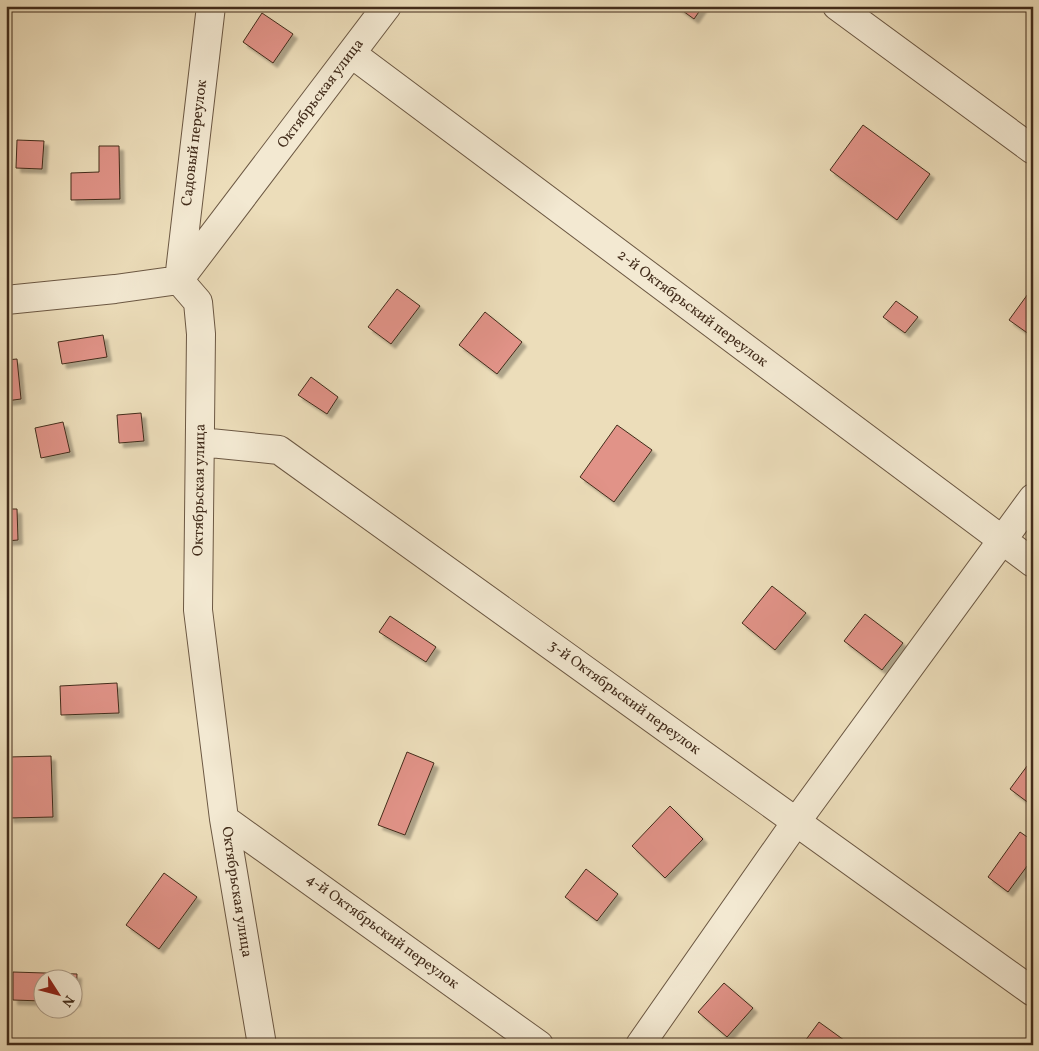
<svg xmlns="http://www.w3.org/2000/svg" width="1039" height="1051" viewBox="0 0 1039 1051" font-family="Vollkorn,serif">
	<defs>
		<filter id="shadow"><feDropShadow dx="4.5" dy="4.5" stdDeviation="1" flood-color="#0004"/></filter>
	</defs>
	<rect width="100%" height="100%" fill="#ecddba"/>
	<filter id="stains"><feTurbulence type="fractalNoise" baseFrequency=".004" numOctaves="4"/><feColorMatrix values="0 0 0 0 .2 0 0 0 0 .09 0 0 0 0 .02 0 0 0 .5 -.17"/></filter>
	<radialGradient id="worn" r=".72"><stop offset=".6" stop-color="#630" stop-opacity="0"/><stop offset="1" stop-color="#630" stop-opacity=".3"/></radialGradient>
	<path fill="#e19388" stroke="#422c1b" filter="url(#shadow)" d="M676,6H703L694,19Z
		M262,13L293,34L273,63L243,42Z
		M863,125L930,174L897,220L830,170Z
		M17,140L44,141L42,169L16,168Z
		M99,146H119L120,199L71,200V173L99,172Z
		M1033,287V337L1009,320Z
		M397,289L420,306L391,344L368,327Z
		M896,301L918,317L905,333L883,317Z
		M485,312L522,342L497,374L459,345Z
		M103,335L107,357L62,364L58,342Z
		M17,359L21,399L6,401V360Z
		M311,377L338,397L327,414L298,395Z
		M141,413L144,441L119,443L117,415Z
		M63,422L70,452L41,458L35,428Z
		M617,425L652,450L614,502L580,477Z
		M6,509H17L18,540L6,541Z
		M772,586L806,613L775,650L742,623Z
		M865,614L903,643L882,670L844,641Z
		M390,616L436,647L426,662L379,632Z
		M117,683L119,713L61,715L60,686Z
		M407,752L434,763L405,835L378,825Z
		M51,756L53,817L9,818L8,757Z
		M1033,758V800L1030,804L1010,789Z
		M670,806L703,839L665,878L632,846Z
		M1020,832L1033,841V858L1008,892L988,877Z
		M586,869L618,894L597,921L565,897Z
		M164,873L197,897L159,949L126,925Z
		M13,972L77,974L76,1002H72V978H42V1001L13,1000Z
		M724,983L753,1008L727,1037L698,1012Z
		M819,1022L848,1043L847,1045H802Z"/>
	<g fill="none" stroke-linecap="round" stroke-linejoin="round">
		<g stroke="#6c5843" stroke-width="30">
			<path id="minor" d="M837,6L1033,150
				M352,54L1033,563
				M179,280L198,302L201,334L198,610L224,819L262,1045
				M179,280L387,6
				M179,280L211,6
				M6,300L115,289L179,280
				M200,442L279,450L1033,992
				M224,819L539,1045
				M640,1045L796,822L1033,498"/>
		</g>
		<use href="#minor" stroke="#f3e9d2" stroke-width="28"/>
	</g>
	<g text-anchor="middle" dominant-baseline="central" stroke-width="5" stroke-linejoin="round" paint-order="stroke">
		<g font-size="15" fill="#422c1b" stroke="#f3e9d2">
			<text transform="translate(321 94) rotate(-53)">Октябрьская улица</text>
			<text transform="translate(195 143) rotate(-83)">Садовый переулок</text>
			<text transform="translate(692 309) rotate(37)">2-й Октябрьский переулок</text>
			<text transform="translate(200 490) rotate(-89)">Октябрьская улица</text>
			<text transform="translate(624 698) rotate(36)">3-й Октябрьский переулок</text>
			<text transform="translate(236 892) rotate(81)">Октябрьская улица</text>
			<text transform="translate(382 932) rotate(36)">4-й Октябрьский переулок</text>
		</g>
	</g>
	<rect width="1039" height="1051" fill="none" stroke="#ecddba" stroke-width="25"/>
	<rect x="8" y="8" width="1024" height="1036" fill="none" stroke="#422c1b" stroke-width="2.5"/>
	<rect x="12" y="12" width="1014" height="1026" fill="none" stroke="#422c1b"/>
	<g transform="translate(58 994) rotate(126)"><circle r="24" fill="#f3e9d2" stroke="#ac9d89"/>
	<path d="M0-4L9 19L0 12L-9 19Z" fill="#8f2418"/>
	<text y="-8" font-size="14" font-weight="bold" text-anchor="middle" fill="#422c1b">N</text>
	</g>
	<rect width="100%" height="100%" filter="url(#stains)"/>
	<rect width="100%" height="100%" fill="url(#worn)"/>
</svg>
